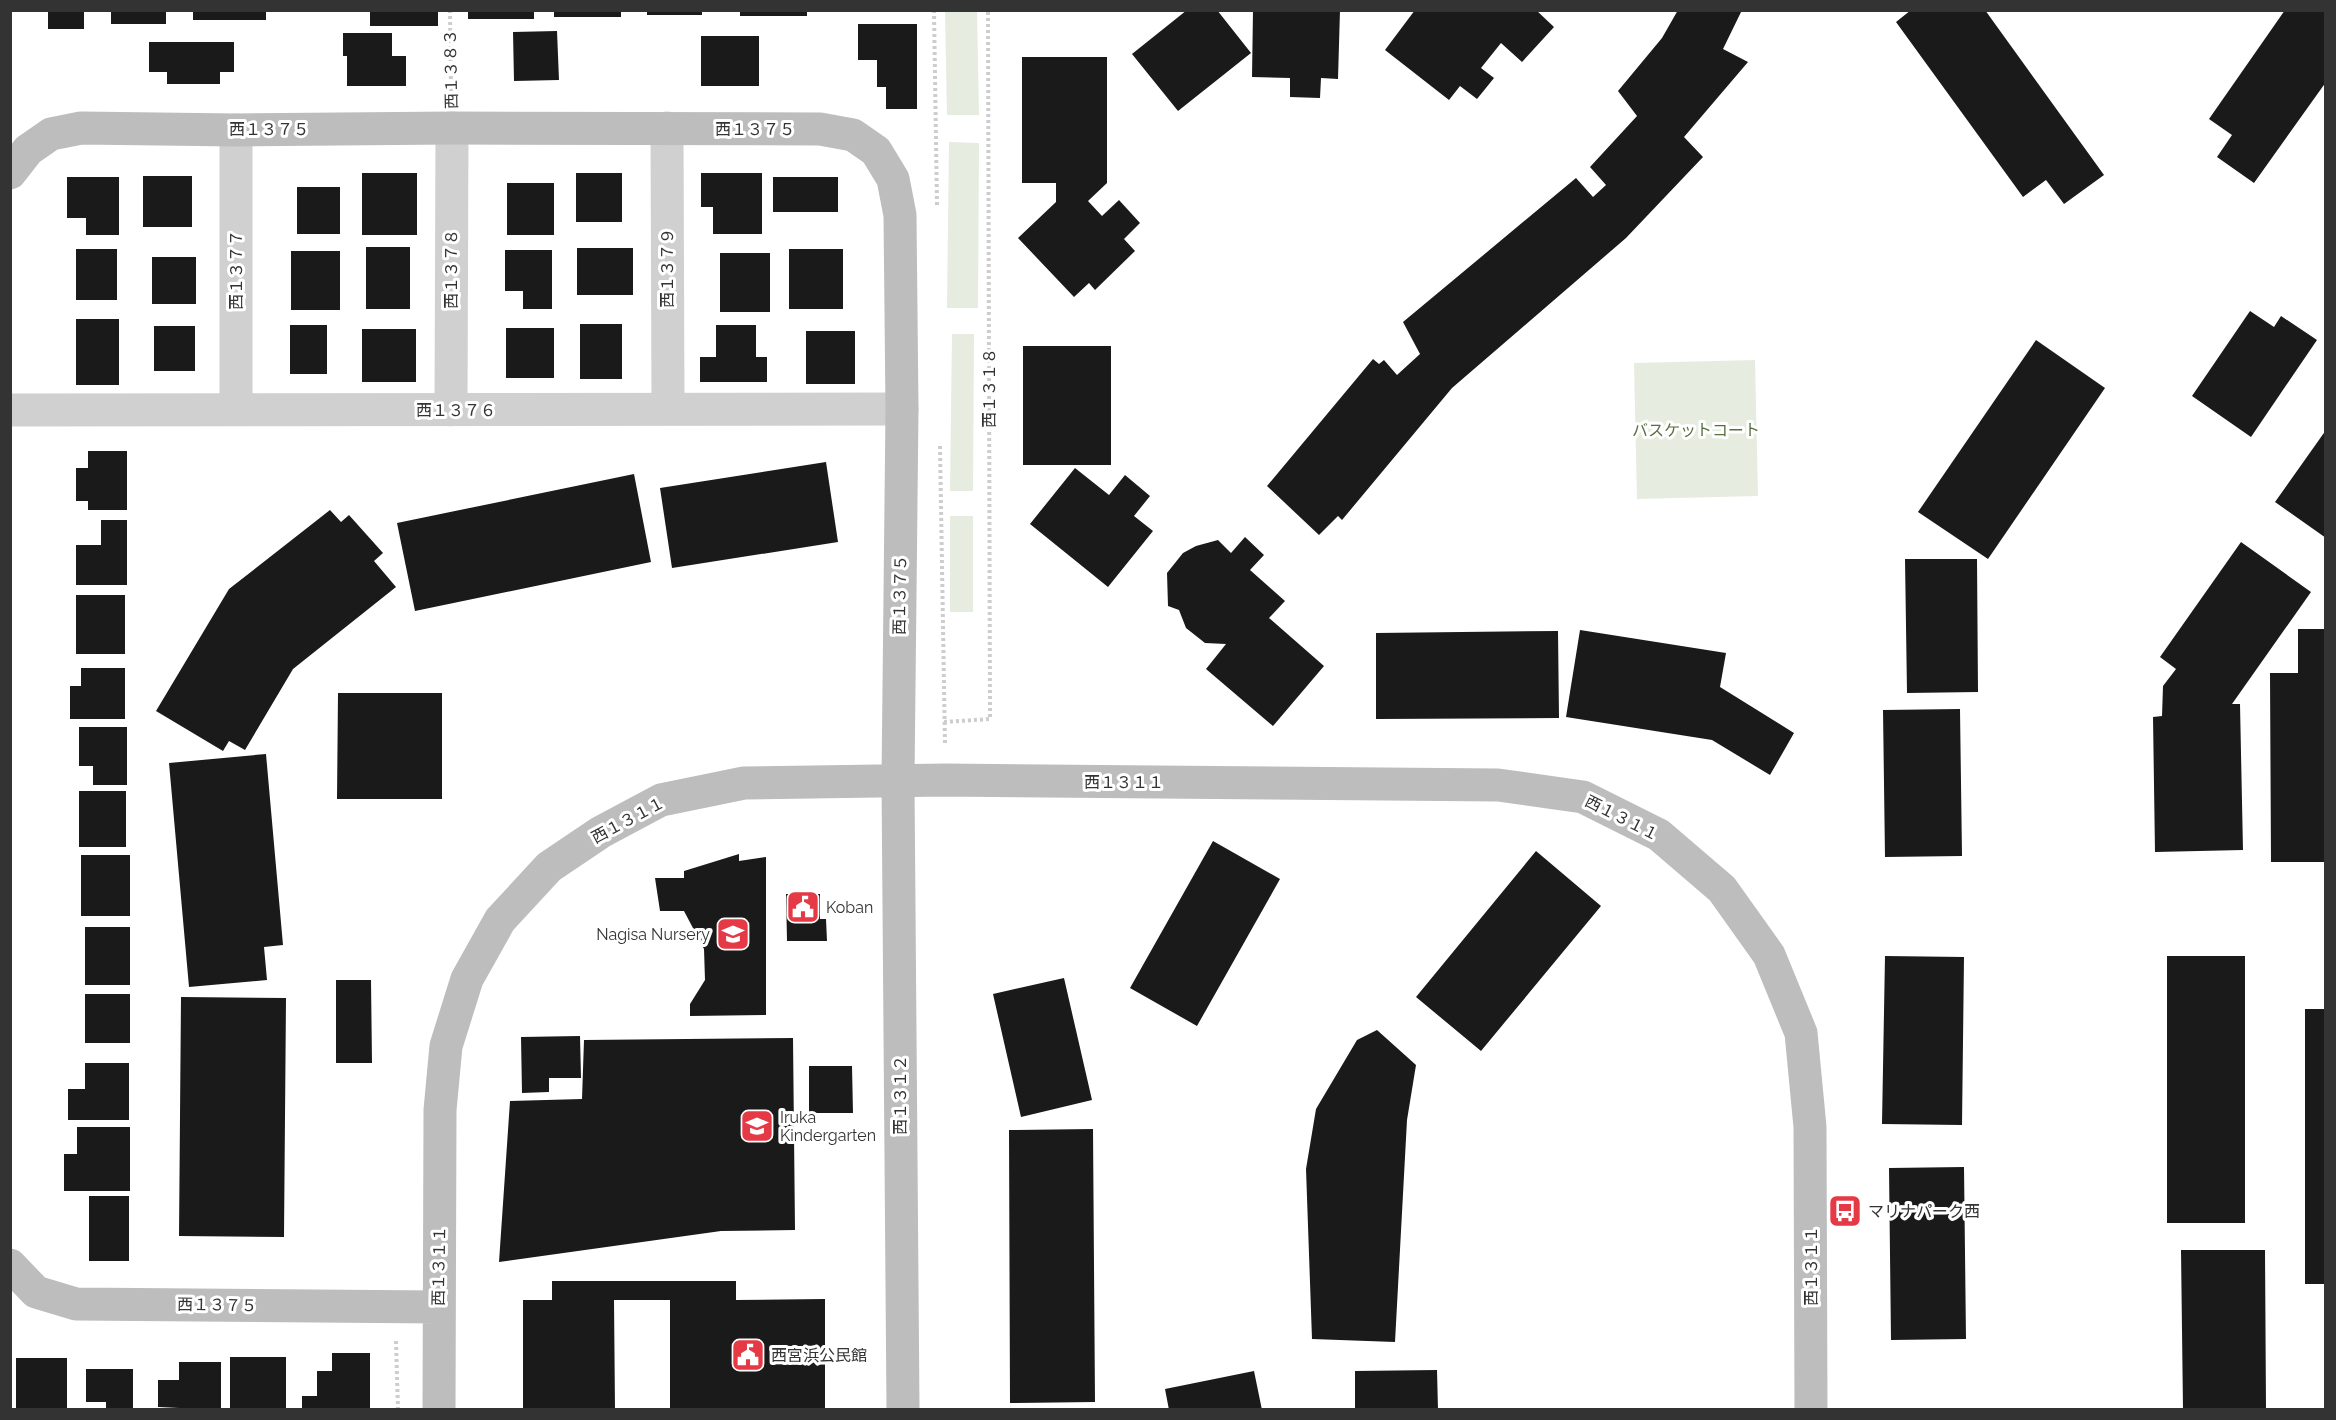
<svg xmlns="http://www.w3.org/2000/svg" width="2336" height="1420" viewBox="0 0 2336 1420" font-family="Raleway,'Noto Sans JP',sans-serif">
	<rect width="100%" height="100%" fill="#fff"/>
	<path fill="#e6ecdf" d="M945,11H977L979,115H947Z
		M949,142L979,143L978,308H947Z
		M952,334H974L973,491H950Z
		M1755,360L1758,496L1637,499L1634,363Z
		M950,516H973V612H950Z"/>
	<path fill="#1a1a1a" d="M48,10H84V29H48Z
		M111,10H166V24H111Z
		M193,10H266V20H193Z
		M370,10H438V26H370Z
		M468,10H534V19H468Z
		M554,10H621V17H554Z
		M647,10H702V15H647Z
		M740,10H807V16H740Z
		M1187,10H1217L1251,53L1178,111L1132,54Z
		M1253,10H1340L1338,79L1321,78L1320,98L1290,97V78L1252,77Z
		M1415,10H1536L1554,27L1522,62L1501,43L1481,68L1494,78L1477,99L1460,86L1449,100L1385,50Z
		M1678,10H1742L1723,49L1748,62L1684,137L1703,157L1626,238L1452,388L1342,520L1338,516L1319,535L1267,486L1373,359L1379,364L1384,360L1397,375L1420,354L1403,322L1576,178L1593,197L1606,185L1590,167L1637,116L1618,91L1662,38Z
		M1911,10H1985L2104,175L2064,204L2046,180L2023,197L1896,22Z
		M2285,10H2326V82L2254,183L2217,157L2232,135L2209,119Z
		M858,24H917V109H886V87H877V60H858Z
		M557,31L559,80L514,81L513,32Z
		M343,33H392V56H406V86H347V56H343Z
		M701,36H759V86H701Z
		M149,42H234V72H220V84H167V72H149Z
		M1022,57H1107V183L1088,201L1102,216L1119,200L1140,223L1124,239L1135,251L1095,290L1089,283L1074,297L1018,238L1056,202V183H1022Z
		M362,173H417V235H362Z
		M576,173H622V222H576Z
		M701,173H762V234H713V207H701Z
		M143,176H192V227H143Z
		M67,177H119V235H86V218H67Z
		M773,177H838V212H773Z
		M507,183H554V235H507Z
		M297,187H340V234H297Z
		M366,247H410V309H366Z
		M577,248H633V295H577Z
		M76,249H117V300H76Z
		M789,249H843V309H789Z
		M505,250H552V309H523V291H505Z
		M291,251H340V310H291Z
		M720,253H770V312H720Z
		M152,257H196V304H152Z
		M2250,311L2274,327L2281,316L2317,340L2251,437L2192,396Z
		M76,319H119V385H76Z
		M580,324H622V379H580Z
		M290,325H327V374H290Z
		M716,325H756V357H767V382H700V357H716Z
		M154,326H195V371H154Z
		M506,328H554V378H506Z
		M362,329H416V382H362Z
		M806,331H855V384H806Z
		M2036,340L2105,388L1988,559L1918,512Z
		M1023,346H1111V465H1023Z
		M2326,430V538L2275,502Z
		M88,451H127V510H88V501H76V468H88Z
		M826,462L838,542L672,568L660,488Z
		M1075,468L1109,495L1125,475L1150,496L1134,516L1153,531L1108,587L1030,524Z
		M634,474L651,562L415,611L397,523Z
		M330,510L341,522L349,515L383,553L374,561L396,587L293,669L245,750L229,741L223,751L156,711L229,589Z
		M101,520H127V585H76V545H101Z
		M1245,537L1264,555L1250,570L1285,601L1269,618L1324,666L1273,726L1206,669L1226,644L1205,643L1186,628L1179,610L1168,606L1167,573L1183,553L1196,546L1218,540L1231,553Z
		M2241,542L2311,592L2232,704H2240L2243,850L2155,852L2153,717L2162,716L2163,686L2176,669L2160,657Z
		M1905,559H1977L1978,692L1907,693Z
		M76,595H125V654H76Z
		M2298,629H2326V862H2271L2270,673H2298Z
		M1580,630L1726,653L1720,687L1794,733L1770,775L1712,740L1566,717Z
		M1558,631L1559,718L1376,719V633Z
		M81,668H125V719H70V686H81Z
		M338,693H442V799H337Z
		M1960,709L1962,856L1885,857L1883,710Z
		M79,727H127V785H93V766H79Z
		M266,754L283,945L264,947L267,980L189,987L169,763Z
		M79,791H126V847H79Z
		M1213,841L1280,879L1197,1026L1130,988Z
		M1536,851L1601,906L1481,1051L1416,997Z
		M739,854V861L766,857V1015L690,1016V1004L705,980L704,949L684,911H660L655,878H684V871Z
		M81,855H130V916H81Z
		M786,894H820V919H826L827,941H787Z
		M85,927H130V985H85Z
		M1885,956L1964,957L1962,1125L1882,1124Z
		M2167,956H2245V1223H2167Z
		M1064,978L1092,1100L1021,1117L993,994Z
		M336,980H371L372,1063H336Z
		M85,994H130V1043H85Z
		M181,997L286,998L284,1237L179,1236Z
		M2305,1009H2326V1284H2305Z
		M1377,1030L1416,1065L1407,1120L1395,1342L1312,1339L1306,1169L1316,1109L1357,1040Z
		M580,1036L581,1078H549V1092L522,1093L521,1037Z
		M793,1038L795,1230L721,1231L499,1262L510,1101L582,1099L584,1040Z
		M85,1063H129V1120H68V1089H85Z
		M809,1066H852L853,1113H809Z
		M77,1127H130V1191H64V1154H77Z
		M1093,1129L1095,1402L1010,1403L1009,1130Z
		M1964,1167L1966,1339L1891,1340L1889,1168Z
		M89,1196H129V1261H89Z
		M2181,1250H2265L2266,1410H2183Z
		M552,1281H736V1300L825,1299V1410H670V1300H614L615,1410H523V1300H552Z
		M332,1353H370V1410H302V1396H317V1371H332Z
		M230,1357H286V1410H230Z
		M16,1358H67V1410H16Z
		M179,1362H221V1410L158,1407V1380H179Z
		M86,1369H133V1410H106V1402H86Z
		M1437,1370L1438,1410H1355V1371Z
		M1254,1371L1262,1410H1169L1165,1389Z"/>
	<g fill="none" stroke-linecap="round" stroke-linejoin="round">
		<path stroke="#cdcdcd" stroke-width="4" stroke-dasharray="3 3" stroke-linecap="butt" d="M450,10L451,94
			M934,10L937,205
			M940,446L945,745
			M944,722L990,719L988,10
			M396,1341L398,1410"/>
		<path stroke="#d0d0d0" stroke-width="33" d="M667,128L668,408
			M236,130V410
			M10,410L902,409
			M451,410L452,128"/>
		<path stroke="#bdbdbd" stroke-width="33" d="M10,173L28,150L51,134L81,128L236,130L452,128L820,129L853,135L876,151L893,179L900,215L902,409L898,781L903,1410
			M10,1265L36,1292L76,1304L438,1307
			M439,1410L440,1110L446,1046L467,979L500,920L549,867L601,832L661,800L744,783L945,780L1498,785L1583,797L1659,835L1722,889L1769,955L1801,1033L1810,1127L1811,1410"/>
	</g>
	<defs>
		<g id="civic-square" transform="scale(1.725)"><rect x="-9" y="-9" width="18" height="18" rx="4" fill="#e63946" stroke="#fff"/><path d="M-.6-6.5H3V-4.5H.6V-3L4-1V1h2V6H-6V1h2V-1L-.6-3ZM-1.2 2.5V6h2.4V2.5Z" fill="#fff"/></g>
		<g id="school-square" transform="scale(1.725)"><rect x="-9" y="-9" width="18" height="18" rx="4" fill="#e63946" stroke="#fff"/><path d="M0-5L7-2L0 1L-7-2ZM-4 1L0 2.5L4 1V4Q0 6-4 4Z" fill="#fff"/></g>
		<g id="bus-square" transform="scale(1.725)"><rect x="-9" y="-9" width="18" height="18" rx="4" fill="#e63946" stroke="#fff"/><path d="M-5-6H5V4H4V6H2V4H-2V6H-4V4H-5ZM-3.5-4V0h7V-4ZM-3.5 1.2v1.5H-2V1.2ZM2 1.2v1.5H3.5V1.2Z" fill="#fff"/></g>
	</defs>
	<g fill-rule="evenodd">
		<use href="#civic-square" x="803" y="907"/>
		<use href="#school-square" x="733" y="934"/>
		<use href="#school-square" x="757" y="1126"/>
		<use href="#bus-square" x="1845" y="1211"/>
		<use href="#civic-square" x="748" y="1355"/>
	</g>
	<g text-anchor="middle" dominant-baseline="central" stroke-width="6" stroke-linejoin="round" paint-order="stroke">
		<g font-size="16" fill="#333" stroke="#fff">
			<text transform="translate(451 69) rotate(-91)">西１３８３</text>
			<text x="269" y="129">西１３７５</text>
			<text x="755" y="129">西１３７５</text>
			<text transform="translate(667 268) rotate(-90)">西１３７９</text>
			<text transform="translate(451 269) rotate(-90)">西１３７８</text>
			<text transform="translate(236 270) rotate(-90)">西１３７７</text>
			<text transform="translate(989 388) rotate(-90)">西１３１８</text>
			<text x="456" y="410">西１３７６</text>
			<text transform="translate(900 595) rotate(-89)">西１３７５</text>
			<text x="1124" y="782">西１３１１</text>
			<text transform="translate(1622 818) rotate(27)">西１３１１</text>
			<text transform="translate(628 820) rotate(-28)">西１３１１</text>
			<text transform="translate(900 1095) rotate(-90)">西１３１２</text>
			<text transform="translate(439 1266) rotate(-89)">西１３１１</text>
			<text transform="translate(1811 1266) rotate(-90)">西１３１１</text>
			<text transform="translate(217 1305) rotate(1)">西１３７５</text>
		</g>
		<g font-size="16" fill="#56703f" stroke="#fff">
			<text x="1696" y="430">バスケットコート</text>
		</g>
		<g font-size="16" fill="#333" stroke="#fff" text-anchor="start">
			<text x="826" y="907">Koban</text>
			<text x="710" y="934" text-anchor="end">Nagisa Nursery</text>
			<text x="780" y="1117">Iruka<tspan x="780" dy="18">Kindergarten</tspan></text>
			<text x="1868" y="1211">マリナパーク西</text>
			<text x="771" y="1355">西宮浜公民館</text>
		</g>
	</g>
	<rect width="2336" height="1420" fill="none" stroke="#333333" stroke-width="24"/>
</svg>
